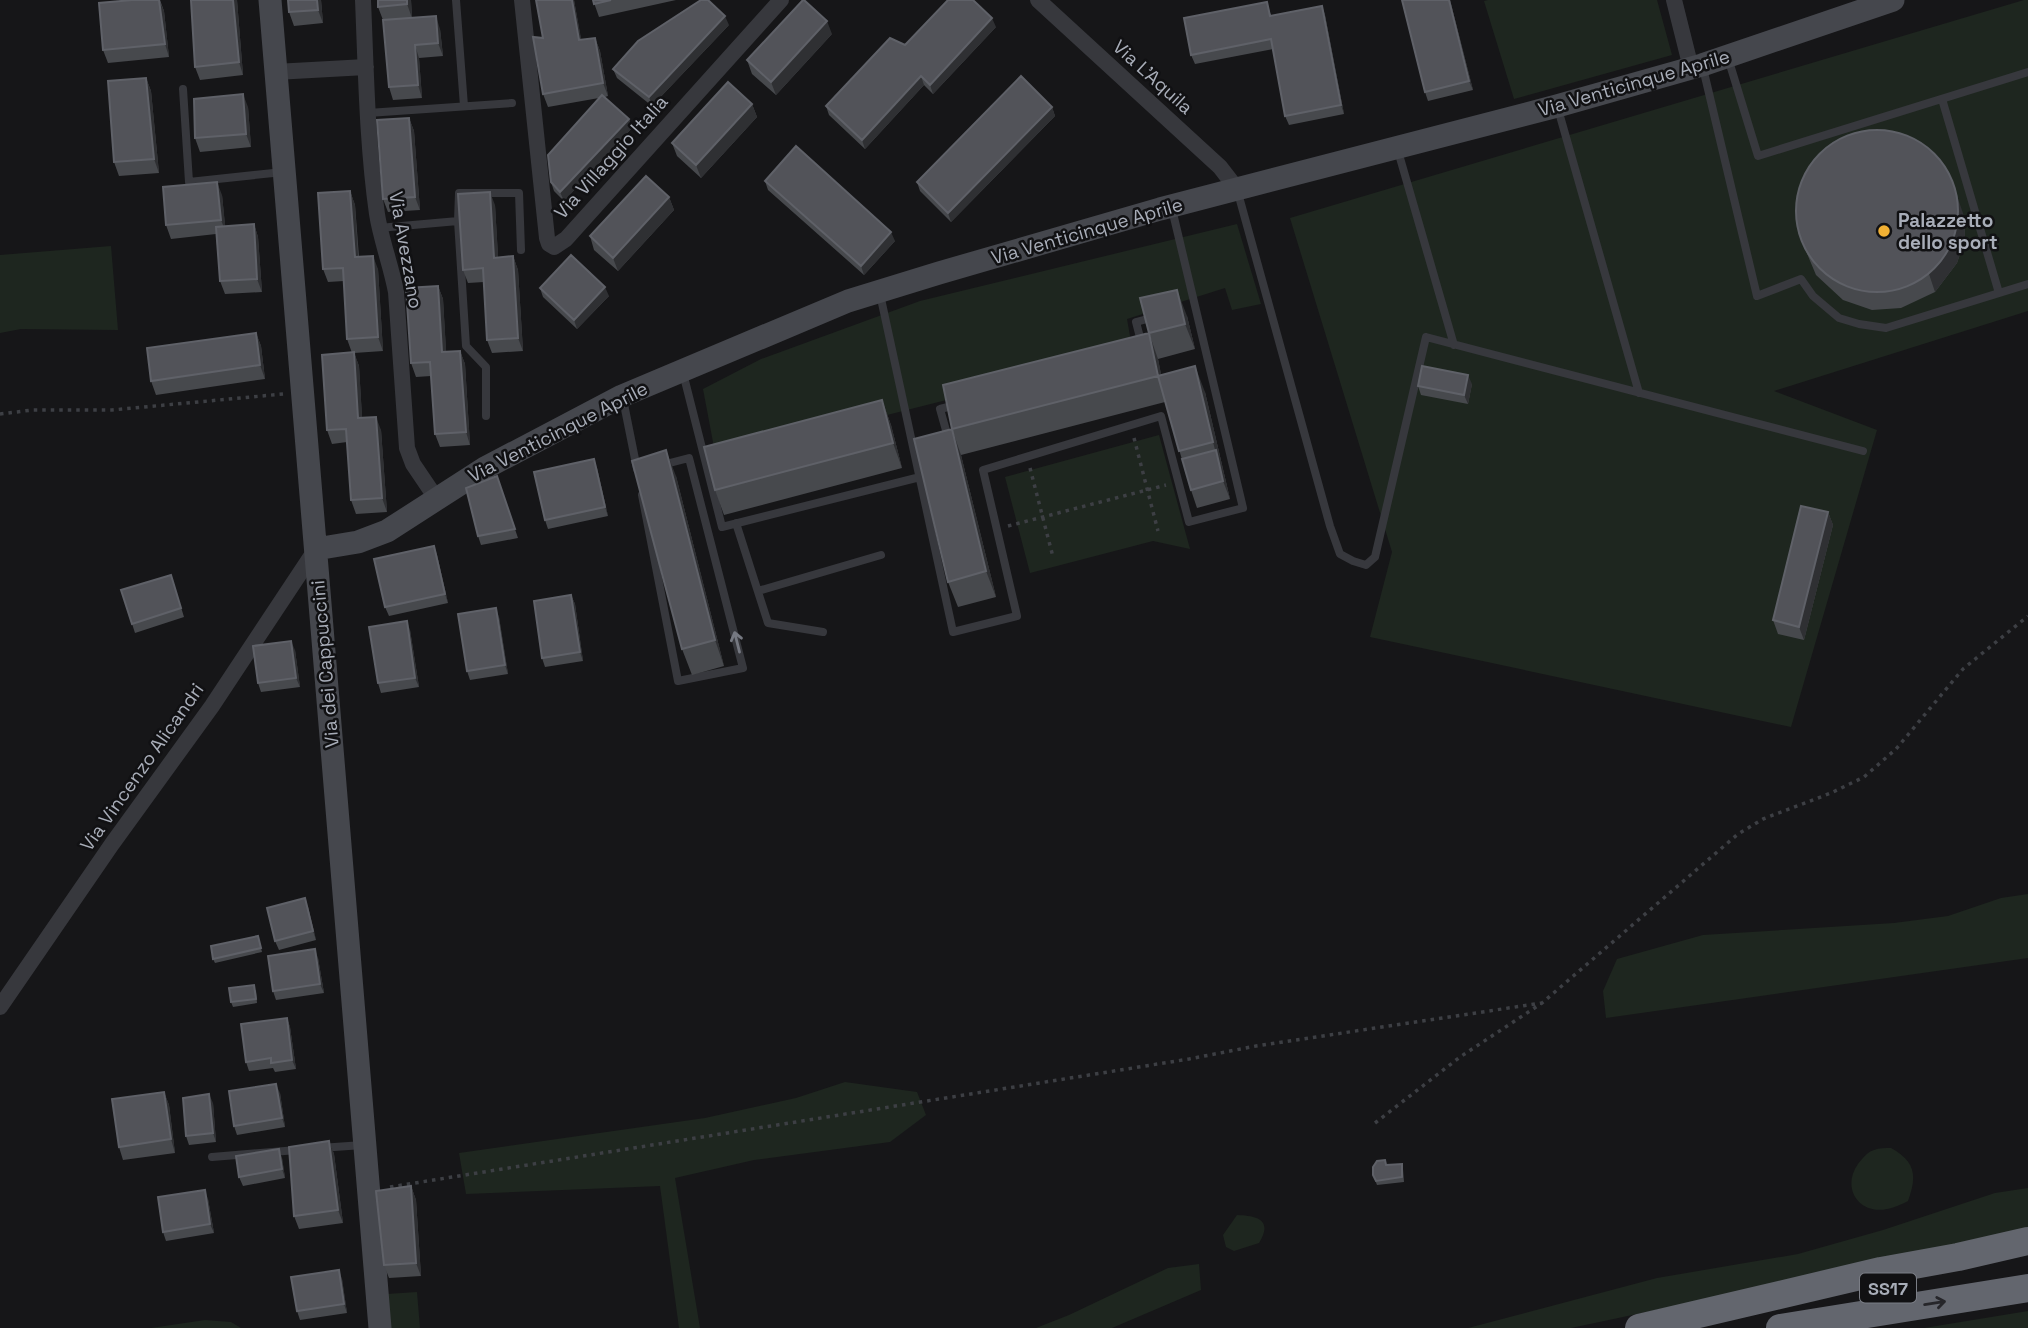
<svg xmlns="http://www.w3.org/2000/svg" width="2028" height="1328" viewBox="0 0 2028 1328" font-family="'Space Grotesk',sans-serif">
	<rect width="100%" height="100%" fill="#161618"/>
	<path fill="#1e261f" d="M1488,0H1657L1672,55L1514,99L1484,1Z
		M2024,0H2028V311L1774,391L1877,430L1791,727L1370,637L1392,552L1290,218Z
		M1237,224L1261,304L1232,310L1225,288L1127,319L1133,353L716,458L703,389L761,359L920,301Z
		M111,246L118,330L21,329L0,333V255Z
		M1159,435L1190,549L1153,541L1030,573L1005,477Z
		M2028,894V958L1606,1018L1603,991L1617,959L1703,935L1894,923L1948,916L2001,898Z
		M845,1082L917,1092L926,1115L890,1142L754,1160L675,1178L700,1328H679L660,1186L466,1194L459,1153L705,1118L796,1098Z
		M1891,1148C1916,1162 1917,1176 1908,1201C1902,1204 1894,1208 1887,1209C1859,1215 1841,1188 1858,1164C1862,1159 1867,1152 1874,1150C1879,1148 1886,1148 1891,1148Z
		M2028,1188V1231L1571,1328H1468L1657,1278L1798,1254L1883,1230L1995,1193Z
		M1237,1215C1258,1216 1273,1220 1259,1243L1234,1251L1226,1247L1223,1235Z
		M1199,1264L1201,1290L1112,1328H1036L1069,1315L1168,1268Z
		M417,1292L420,1328H389L387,1294Z
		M2028,1311V1328H1924Z
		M205,1320L231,1322L241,1328H151Z"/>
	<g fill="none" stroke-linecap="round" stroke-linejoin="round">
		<path stroke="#3d3f44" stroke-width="3.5" stroke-dasharray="3.5 5" stroke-linecap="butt" d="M0,414L32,410H112L283,394
			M1134,438L1158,531
			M1030,468L1053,557
			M1008,526L1166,485
			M1375,1123L1460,1057L1542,1003L1738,834L1763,819L1831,793L1864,777L1896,749L1963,669L2028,616
			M390,1187L1189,1059L1256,1046L1542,1003"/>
		<path stroke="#37383d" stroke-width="8" d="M456,0L464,106
			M1728,58L1758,156L2028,72
			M1703,68L1757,296L1801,279L1813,296L1839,318L1859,324L1886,328L2028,284
			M183,89L189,182L283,172
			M1942,99L1999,293
			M1558,109L1639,393
			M368,113L512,103
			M1398,151L1454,345
			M1238,193L1330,526L1340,554L1353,561L1366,565L1375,557L1426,337L1863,451
			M379,228L458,221
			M880,294L953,632L1017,616L983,470L1161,416L1189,522L1243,508L1172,209
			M1142,345L1136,322L1155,317
			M683,373L722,527L920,477
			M623,399L637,469
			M486,416V367L466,346L458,221L459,193H519L521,250
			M949,441L940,409L956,405
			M642,495L678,681L743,668L689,458L662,465
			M736,523L768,623L823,632
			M758,591L881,555
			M320,1148L363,1145
			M212,1157L297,1150"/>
		<path stroke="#37383d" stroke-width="16" d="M363,0C366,71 367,143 377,214C381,240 391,265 396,292L407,448L413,464L436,498
			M522,0L547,238L549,244L554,247L566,239L781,0
			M1038,0L1220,167L1237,189
			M1674,0L1691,68
			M275,72L366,67
			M0,1007L112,844L212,706L316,549"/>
		<path stroke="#45474d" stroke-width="23" d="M270,0L380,1328
			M316,549L358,542L387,531L485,468L622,396L848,301L939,273L1160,209L1557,106L1702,65L1893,0"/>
		<path stroke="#63666e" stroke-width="28" d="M1639,1328L1881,1271L1958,1257L2028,1241
			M1780,1328L2028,1288"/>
	</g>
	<path fill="#47494d" d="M132,0H160L164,11L169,57L108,63L103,50Z
		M237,0L243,75L200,80L195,67Z
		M288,0H321L323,23L294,26L289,12Z
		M411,0L412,18L440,29L443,56L419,58L422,98L393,100L389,87L383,20L378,7Z
		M574,0L581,40L595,38L600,51L608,96L605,97L629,119L632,128L564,201L554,191L551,182L599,98L548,107L543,94V38Z
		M593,0H676L599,17Z
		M1402,0H1450L1473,90L1428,101L1425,92Z
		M1267,2L1271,16L1322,6L1325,15L1344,114L1289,125L1285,116L1273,49L1195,64L1191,55Z
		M729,25L652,106L617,78L613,69Z
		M996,27L933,94L924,85L865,149L829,115L826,106L905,45Z
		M832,34L776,95L752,74L747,60Z
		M146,78L151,91L159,173L119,176L114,162Z
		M752,104L757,117L701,178L677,156L672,143Z
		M248,107L251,147L200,152L195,138Z
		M1052,107L1055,116L951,222L920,191L917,182Z
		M409,118L414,131L420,210L388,212L383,199Z
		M765,181L895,241L864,275L768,190Z
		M350,191L355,205L359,257L378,269L383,351L354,353L359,366L362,418L381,430L387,512L356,514L351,500L347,442L332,444L327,430L352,353L347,339L344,281L328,282L323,269Z
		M222,195L225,226L254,224L258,237L262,292L225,294L220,281L216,234L171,239L166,225Z
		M669,197L674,210L618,271L594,250L590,236Z
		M495,205L498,257L513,256L518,270L523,351L492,353L487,340L484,282L468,283L463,270Z
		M1964,216L1965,239L1957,263L1935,292L1901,308L1872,310L1843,300L1816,275L1798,232Z
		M438,286L443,299L446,352L460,351L465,364L470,445L440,447L435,434L431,376L416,377L411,363Z
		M540,288L609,296L577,329L543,297Z
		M1187,316L1195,349L1158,359L1161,375L1205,392L1230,499L1197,508L1191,490L1165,402L961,455L996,597L958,607L948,582L952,429L1149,333Z
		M256,333L261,346L265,379L156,395L151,381Z
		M1472,384L1468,404L1421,395L1418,386Z
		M882,400L891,425L902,468L724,515L715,490Z
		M597,468L608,516L548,529L545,520Z
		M497,476L518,538L481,545L478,536Z
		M676,476L724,666L692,675L682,649Z
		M1828,512L1833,525L1804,640L1778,634L1773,620Z
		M434,546L437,555L448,603L389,616L385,607Z
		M174,584L184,617L135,633L121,590Z
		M571,595L575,604L583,661L545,667L542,658Z
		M499,617L508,674L470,680L467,671Z
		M410,630L419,687L381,693L378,683Z
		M295,650L300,687L261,692L258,683Z
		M308,907L316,940L279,950L275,941Z
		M258,936L262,952L215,963L213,959Z
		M318,958L324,993L276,1000L273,991Z
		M256,990L257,1003L233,1007L231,1002Z
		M287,1018L290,1027L296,1069L275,1072L273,1068L249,1071L246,1062Z
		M164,1092L169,1105L175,1153L123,1160L119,1147Z
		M280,1093L285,1127L237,1135L234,1126Z
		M213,1103L216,1142L189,1145L186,1136Z
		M329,1141L334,1154L343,1223L299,1229L294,1216Z
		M282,1158L285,1178L243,1186L239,1177Z
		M1387,1165L1403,1169L1404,1182L1377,1185L1373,1175Z
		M411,1186L416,1200L421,1276L389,1278L384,1265Z
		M208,1199L214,1233L166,1241L163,1232Z
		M342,1279L347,1313L300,1320L297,1311Z"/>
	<path fill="#2f3033" d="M159,0L164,11L169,57L165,44Z
		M233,0H237L243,75L239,62Z
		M317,0H321L323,23L318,10Z
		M407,0H411L412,18L407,4Z
		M572,0H574L584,54L579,40Z
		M1449,0H1450L1473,90L1469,81Z
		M1322,6L1325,15L1344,114L1341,105Z
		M436,16L440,29L443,56L438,43Z
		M725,16L729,25L652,106L649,97Z
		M992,18L996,27L933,94L930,85Z
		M827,21L832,34L776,95L771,82Z
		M595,38L600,51L608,96L603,83Z
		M415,45L419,58L422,98L418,85Z
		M921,76L924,85L865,149L862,140Z
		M146,78L151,91L159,173L154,159Z
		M243,94L248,107L251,147L246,134Z
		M752,104L757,117L701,178L696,165Z
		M1052,107L1055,116L951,222L948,213Z
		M409,118L414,131L420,210L415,197Z
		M629,119L632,128L564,201L560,192Z
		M1948,170L1964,216L1965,239L1957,263L1935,292L1929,274Z
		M217,182L222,195L226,233L221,220Z
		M350,191L355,205L359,271L355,257Z
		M490,192L495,205L499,271L494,258Z
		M669,197L674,210L618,271L613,258Z
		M254,224L258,237L262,292L257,279Z
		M891,232L895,241L864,275L861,266Z
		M373,256L378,269L383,351L378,337Z
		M513,256L518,270L523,351L518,338Z
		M438,286L443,299L447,365L442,352Z
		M605,287L609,296L577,329L574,320Z
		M1177,290L1187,316L1195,349L1185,324Z
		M256,333L261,346L265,379L260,365Z
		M1149,333L1158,359L1167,402L1158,376Z
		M460,351L465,364L470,445L466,432Z
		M354,352L359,366L363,432L358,418Z
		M1195,366L1205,392L1230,499L1223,481L1213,442Z
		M1468,375L1472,384L1468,404L1464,395Z
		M882,400L891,425L902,468L893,443Z
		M376,417L381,430L387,512L382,498Z
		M952,429L961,455L996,597L986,571Z
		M666,450L676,476L724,666L715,640Z
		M594,459L597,468L608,516L605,507Z
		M1828,512L1833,525L1804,640L1799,627Z
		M434,546L437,555L448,603L445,594Z
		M571,595L575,604L583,661L580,652Z
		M496,608L499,617L508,674L505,665Z
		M407,621L410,630L419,687L415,678Z
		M291,641L295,650L300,687L296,678Z
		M305,898L308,907L316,940L313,931Z
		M315,949L318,958L324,993L320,984Z
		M287,1018L290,1027L296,1069L292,1060Z
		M276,1084L280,1093L285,1127L282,1118Z
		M164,1092L169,1105L175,1153L171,1139Z
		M209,1094L213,1103L216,1142L213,1133Z
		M329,1141L334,1154L343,1223L338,1210Z
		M279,1149L282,1158L285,1178L282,1169Z
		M411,1186L416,1200L421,1276L416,1263Z
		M205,1190L208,1199L214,1233L210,1224Z
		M339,1270L342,1279L347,1313L344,1304Z"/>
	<path fill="#525359" stroke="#5f6168" stroke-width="2" d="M132,0H159L165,44L103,50L99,3Z
		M191,0H233L239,62L195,67Z
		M288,0H317L318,10L289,12Z
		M378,0H407V4L378,7Z
		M536,0H572L579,40L595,38L603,83L543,94L533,37L543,38Z
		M593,0H611L594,4Z
		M701,0H708L725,16L649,97L613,69L638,41Z
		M803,0H804L827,21L771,82L747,60Z
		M948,0H973L992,18L930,85L921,76L862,140L826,106L890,38L905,45Z
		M1402,0H1449L1469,81L1425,92Z
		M1267,2L1270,16L1322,6L1341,105L1285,116L1271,39L1191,55L1184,18Z
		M436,16L438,43L415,45L418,85L389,87L383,20Z
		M1021,76L1052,107L948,213L917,182Z
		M146,78L154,159L114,162L108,81Z
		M728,82L752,104L696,165L672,143Z
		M243,94L246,134L195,138L194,99Z
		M602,95L629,119L560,192L551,182L548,155Z
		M409,118L415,197L383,199L377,120Z
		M1796 211a81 81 0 1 1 162 0a81 81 0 1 1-162 0Z
		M796,146L891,232L861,266L765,181Z
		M646,176L669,197L613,258L590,236Z
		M217,182L221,220L166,225L163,187Z
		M350,191L355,257L373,256L378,337L347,339L343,268L323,269L318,193Z
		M490,192L494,258L513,256L518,338L487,340L483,268L463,270L458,194Z
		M254,224L257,279L220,281L216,227Z
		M571,255L605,287L574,320L540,288Z
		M438,286L442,352L460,351L466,432L435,434L430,362L411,363L406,288Z
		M1177,290L1185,324L1149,333L1140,298Z
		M256,333L260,365L151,381L147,348Z
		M1149,333L1158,376L952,429L943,385Z
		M354,352L358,418L376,417L382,498L351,500L346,429L327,430L322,355Z
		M1195,366L1213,442L1179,451L1158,376Z
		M1422,366L1468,375L1464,395L1418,386Z
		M882,400L893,443L715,490L704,447Z
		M952,429L986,571L948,582L914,439Z
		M666,450L715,640L682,649L632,461Z
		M1216,450L1223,481L1191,490L1182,459Z
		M594,459L605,507L545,520L534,472Z
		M497,476L515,529L478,536L466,488Z
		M1801,506L1828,512L1799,627L1773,620Z
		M434,546L445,594L385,607L374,559Z
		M171,575L181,608L132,624L121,590Z
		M571,595L580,652L542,658L534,601Z
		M496,608L505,665L467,671L458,614Z
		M407,621L415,678L378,683L369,627Z
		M291,641L296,678L258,683L253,646Z
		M305,898L313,931L275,941L267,908Z
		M258,936L261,948L213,959L211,946Z
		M315,949L320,984L273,991L268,956Z
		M254,985L256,999L231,1002L229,988Z
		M287,1018L292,1060L271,1063V1058L246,1062L241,1024Z
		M276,1084L282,1118L234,1126L229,1091Z
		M164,1092L171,1139L119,1147L112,1099Z
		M209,1094L213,1133L186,1136L183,1098Z
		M329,1141L338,1210L294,1216L289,1147Z
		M279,1149L282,1169L239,1177L236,1156Z
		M1385,1160L1386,1165L1402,1164V1177L1376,1181L1373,1175V1167L1377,1161Z
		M411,1186L416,1263L384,1265L376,1191Z
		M205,1190L210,1224L163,1232L158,1197Z
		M339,1270L344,1304L297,1311L291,1277Z"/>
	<defs><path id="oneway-shaft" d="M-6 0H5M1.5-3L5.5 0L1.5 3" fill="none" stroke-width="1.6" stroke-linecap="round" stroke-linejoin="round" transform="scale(1.75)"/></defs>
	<use stroke="#757881" href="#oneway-shaft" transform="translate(737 642) rotate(-104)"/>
	<use stroke="#26262a" href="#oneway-shaft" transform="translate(1935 1303) rotate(-9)"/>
	<circle fill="#f2b134" stroke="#111113" stroke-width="2.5" cx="1884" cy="231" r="7"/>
	<g text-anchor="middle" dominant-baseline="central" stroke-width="5" stroke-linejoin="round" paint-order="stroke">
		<rect fill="#111113" stroke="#7b7e86" stroke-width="2" x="1860" y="1273.5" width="56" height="29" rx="5"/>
		<g font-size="18" font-weight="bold" fill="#a8adb8">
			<text x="1888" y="1288">SS17</text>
		</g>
		<g font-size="19" fill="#a8adb8" stroke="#111113">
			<text transform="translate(1153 77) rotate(42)">Via L'Aquila</text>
			<text transform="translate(1634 83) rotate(-16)">Via Venticinque Aprile</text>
			<text transform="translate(611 157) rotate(-48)">Via Villaggio Italia</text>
			<text transform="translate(1087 231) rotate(-16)">Via Venticinque Aprile</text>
			<text transform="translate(406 250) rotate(80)">Via Avezzano</text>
			<text transform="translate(558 432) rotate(-27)">Via Venticinque Aprile</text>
			<text transform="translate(325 664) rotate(-95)">Via dei Cappuccini</text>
			<text transform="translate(142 767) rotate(-55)">Via Vincenzo Alicandri</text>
		</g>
		<g font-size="19" font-weight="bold" fill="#a8adb8" stroke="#111113" text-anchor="start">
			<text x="1898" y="220">Palazzetto<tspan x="1898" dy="22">dello sport</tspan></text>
		</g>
	</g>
</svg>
